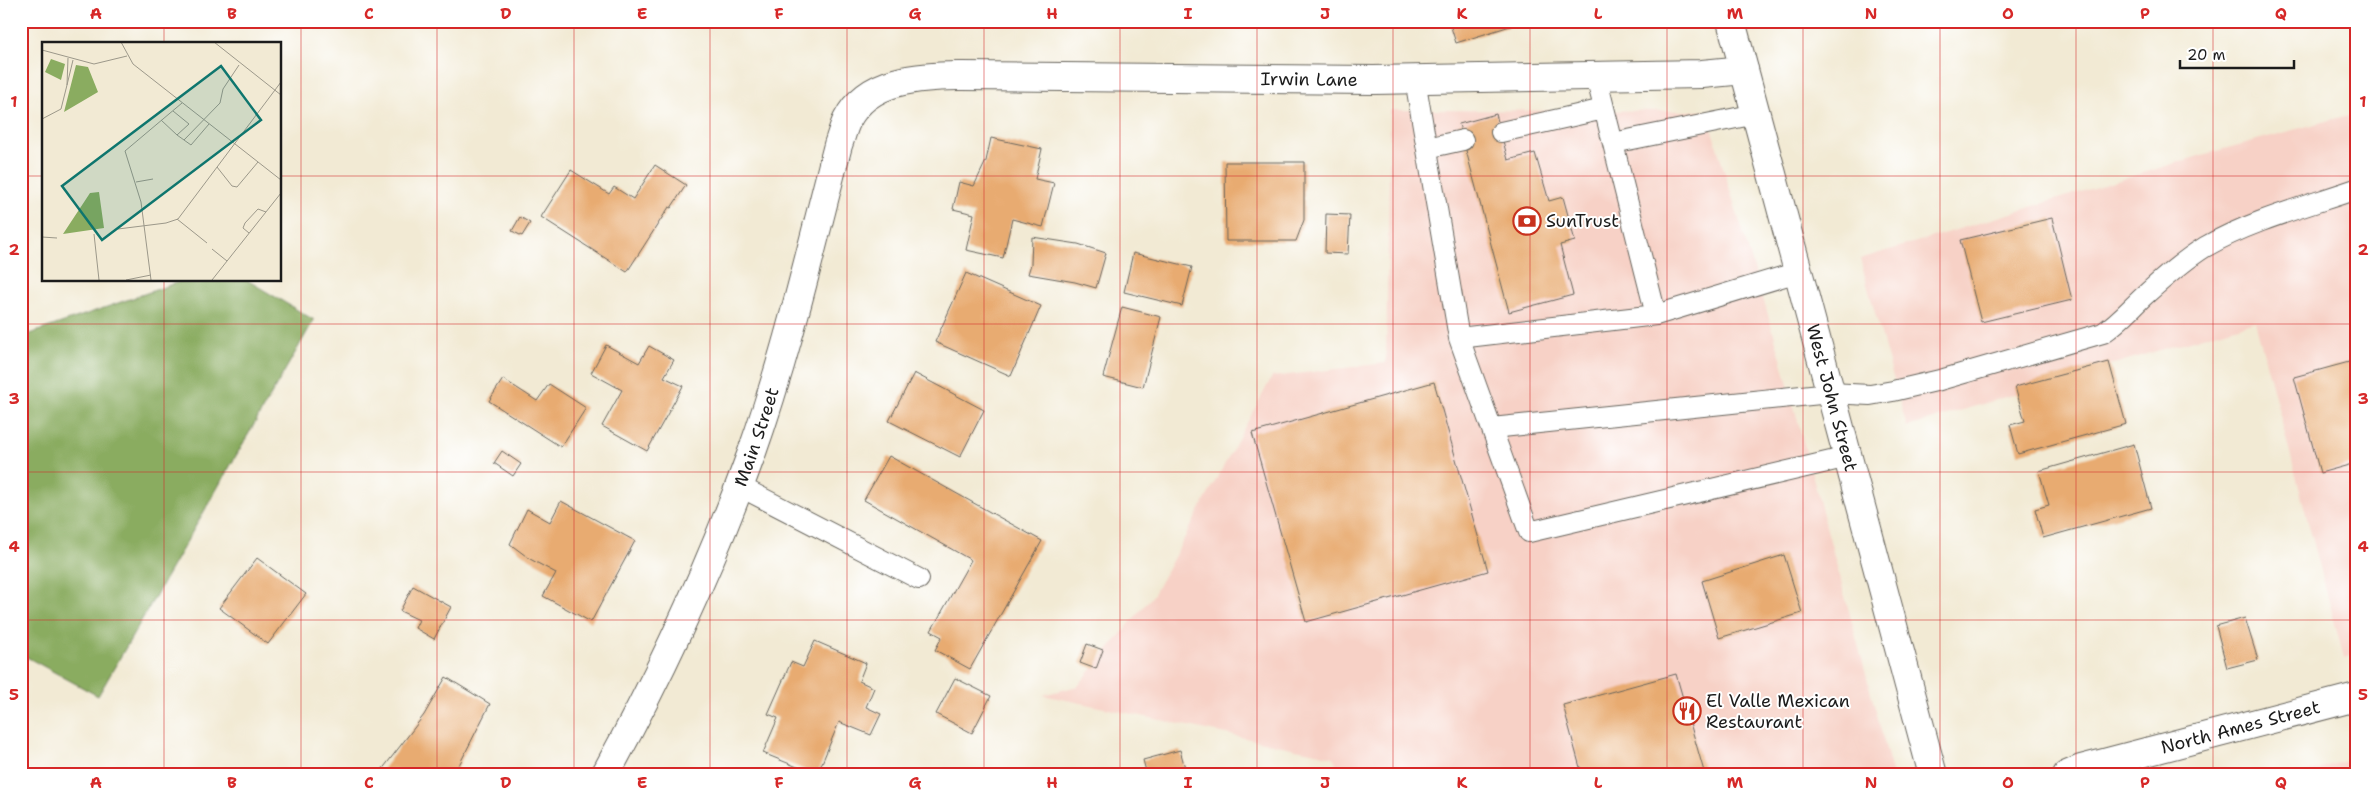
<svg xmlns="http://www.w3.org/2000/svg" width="2377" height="796" viewBox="0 0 2377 796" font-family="'Shantell Sans',sans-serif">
	<rect width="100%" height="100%" fill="#fff"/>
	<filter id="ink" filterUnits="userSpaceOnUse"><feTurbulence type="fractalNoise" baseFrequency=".02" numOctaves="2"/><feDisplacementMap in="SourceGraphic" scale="10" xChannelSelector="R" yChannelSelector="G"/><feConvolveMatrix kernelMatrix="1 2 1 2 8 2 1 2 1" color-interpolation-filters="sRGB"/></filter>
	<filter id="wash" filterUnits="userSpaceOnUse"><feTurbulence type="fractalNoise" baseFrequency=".0096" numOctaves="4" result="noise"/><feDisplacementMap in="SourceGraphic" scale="20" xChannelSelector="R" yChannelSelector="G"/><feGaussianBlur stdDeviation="1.12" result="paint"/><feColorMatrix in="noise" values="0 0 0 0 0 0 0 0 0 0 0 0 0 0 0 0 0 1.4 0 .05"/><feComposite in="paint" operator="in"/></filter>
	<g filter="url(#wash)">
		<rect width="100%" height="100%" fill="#f2ead4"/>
		<path fill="#f7d1c6" d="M1390,110L1706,111L1779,351L1893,775H1339L1334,757L1043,695L1078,686L1154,594L1272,377L1386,363Z
			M2356,113V654L2344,658L2255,321L1907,427L1860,259L2209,153Z
			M2356,758V775H2295Z"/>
		<path fill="#8aac60" stroke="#53643e" d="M184,280H247L314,320L98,696L21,654V337Z"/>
		<g id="blocks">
			<path fill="#e8ab71" d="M1449,21H1523V22L1456,43Z
				M1496,114L1508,160L1535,153L1549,201L1563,197L1575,241L1560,245L1573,295L1509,312L1459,124Z
				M991,138L1042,149L1035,179L1054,183L1043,227L1012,219L1003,258L966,250L974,214L953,209L959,182L974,186L986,161Z
				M1225,162H1304V220L1296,241H1226Z
				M655,165L686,185L671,208L669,207L627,272L541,217L571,170L609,194L614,187L633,199Z
				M1326,214L1350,215L1348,254L1325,253Z
				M520,217L530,223L522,236L512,231Z
				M2052,218L2072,300L1981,322L1960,240Z
				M1032,237L1078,244L1106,253L1096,288L1075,282L1028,274L1031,264Z
				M1133,253L1192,267L1182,306L1124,292Z
				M966,273L1041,306L1011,376L935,342Z
				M1122,307L1161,317L1143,387L1103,377Z
				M606,345L639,363L649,346L674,360L664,377L683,386L647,451L602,426L622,390L591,373Z
				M2109,362L2126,424L2018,454L2010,425L2025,421L2015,387Z
				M2349,362L2356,386V463L2320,473L2294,377Z
				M914,373L984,410L960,457L889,421Z
				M503,379L537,401L549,384L586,408L561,447L489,401Z
				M1434,382L1488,571L1306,622L1252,433Z
				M2134,444L2151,508L2043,538L2035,509L2049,505L2039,471Z
				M502,451L521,464L513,476L494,463Z
				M889,456L1042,541L970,669L935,650L942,637L931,631L971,560L864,500Z
				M561,501L635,541L591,622L543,596L556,573L530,559L510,544L527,509L550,522Z
				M1784,555L1802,613L1719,638L1702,581Z
				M257,558L306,594L268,644L219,608Z
				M413,586L451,607L434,639L415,628L419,620L400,611Z
				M2245,618L2258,660L2227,668L2216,626Z
				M815,641L866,663L859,681L874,688L866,707L881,714L871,735L839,722L817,775L763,753L778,718L768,714L791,662L803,667Z
				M1087,644L1103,650L1096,669L1080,663Z
				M1676,674L1705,775H1582L1563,705Z
				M446,677L490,704L454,775H378L424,715Z
				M955,678L991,696L972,733L936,714Z
				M1180,750L1187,775H1147L1143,760Z"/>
		</g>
	</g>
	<g filter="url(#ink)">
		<use href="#blocks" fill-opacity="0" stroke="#67645c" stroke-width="1"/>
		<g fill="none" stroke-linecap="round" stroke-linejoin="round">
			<g stroke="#67645c" stroke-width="22">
				<path id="lane" d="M1596,76L1656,315L1459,338L1529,532L1848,457
					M1415,79L1459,338
					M1501,132L1604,109
					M1613,143L1756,114
					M1427,148L1463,140
					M1656,315L1798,272
					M1492,428L1830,393L1870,395L1893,391L1940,380L2103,333C2119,322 2131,308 2145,295C2164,278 2184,260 2205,247C2250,221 2307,206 2356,189
					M739,486L919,579"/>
			</g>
			<g stroke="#67645c" stroke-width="30">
				<g id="street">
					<path id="s1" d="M605,775C661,673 711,565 751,455C787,354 811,249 838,145C841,137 843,128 847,120C869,77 921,77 962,76L1374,80L1702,74L1744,70"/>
					<path id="s2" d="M2067,775L2081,769L2356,697"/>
				</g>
			</g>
			<g stroke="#67645c" stroke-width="30">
				<g id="secondary">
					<path id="s3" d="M1731,21L1933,775"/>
				</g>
			</g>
			<use href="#lane" stroke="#fff" stroke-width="20"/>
			<use href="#street" stroke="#fff" stroke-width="28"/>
			<use href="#secondary" stroke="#fff" stroke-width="28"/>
		</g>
	</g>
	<path fill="none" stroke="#d62828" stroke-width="1" stroke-opacity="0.55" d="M164,21V44M301,21V775M437,21V775M574,21V775M710,21V775M847,21V775M984,21V775M1120,21V775M1257,21V775M1393,21V775M1530,21V775M1667,21V775M1803,21V775M1940,21V775M2076,21V775M2213,21V775M21,176H44M280,176H2356M164,280V775M21,324H2356M21,472H2356M21,620H2356"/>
	<defs>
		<g id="bank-ring" transform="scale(1.4375)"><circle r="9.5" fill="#fff" stroke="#c8321e" stroke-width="1.5"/><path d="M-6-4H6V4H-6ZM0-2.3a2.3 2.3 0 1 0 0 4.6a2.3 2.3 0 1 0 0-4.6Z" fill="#c8321e"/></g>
		<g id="restaurant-ring" transform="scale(1.4375)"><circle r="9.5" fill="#fff" stroke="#c8321e" stroke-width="1.5"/><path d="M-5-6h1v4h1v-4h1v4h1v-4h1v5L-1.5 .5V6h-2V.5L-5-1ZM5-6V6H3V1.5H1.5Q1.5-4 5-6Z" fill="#c8321e"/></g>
	</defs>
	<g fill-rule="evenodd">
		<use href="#bank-ring" x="1527" y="221"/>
		<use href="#restaurant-ring" x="1687" y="711"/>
	</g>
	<g text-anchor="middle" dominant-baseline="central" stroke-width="4" stroke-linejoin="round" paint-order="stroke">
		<g font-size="18" fill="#1c1c1c" stroke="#fff">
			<text stroke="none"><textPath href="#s1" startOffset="1178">Irwin Lane</textPath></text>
			<text stroke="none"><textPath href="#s3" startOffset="390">West John Street</textPath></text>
			<text stroke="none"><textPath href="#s1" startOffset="371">Main Street</textPath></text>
			<text stroke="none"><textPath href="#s2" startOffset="180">North Ames Street</textPath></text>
		</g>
		<g font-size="18" fill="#1c1c1c" stroke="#fff" text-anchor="start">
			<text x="1546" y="221">SunTrust</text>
			<text x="1706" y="701">El Valle Mexican<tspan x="1706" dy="21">Restaurant</tspan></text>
		</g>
	</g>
	<g transform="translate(42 42)">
		<rect width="239" height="239" fill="#f2ead4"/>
		<path d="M9,17L23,22L19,38L3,30ZM34,23L46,25L56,50L22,70ZM57,150L62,186L21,192L48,151Z" fill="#8aac60"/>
		<path fill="none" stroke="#9c988a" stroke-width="1" d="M79,0L91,22L239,138M172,0L239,53M0,8L52,22L85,14M26,16L25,43L31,18M131,69L147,82L135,93L149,103L167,82M0,77L19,67L25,43M119,78L135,93M142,98L178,61L181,47L197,23M175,125L190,144L195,145L216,120M94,140L111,137M135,177L165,201M76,187L124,181L136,177L239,40M207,191L201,186L203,181L216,167L224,170M52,192L57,238M0,195L15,196M170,207L185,219M84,238L109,233M109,238L99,160L83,109L140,61M170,238L239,151"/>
		<path fill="#0f766e" fill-opacity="0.15" stroke="#0f766e" stroke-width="2.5" d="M179,24L219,78L60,198L20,144Z"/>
		<rect width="239" height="239" fill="none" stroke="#1c1c1c" stroke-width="2.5"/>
	</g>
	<rect width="2377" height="796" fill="none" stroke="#fff" stroke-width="55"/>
	<path d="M2180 60v8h114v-8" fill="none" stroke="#1c1c1c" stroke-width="2.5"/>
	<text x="2187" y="60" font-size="15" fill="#1c1c1c" stroke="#ffffff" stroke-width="4" paint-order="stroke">20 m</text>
	<rect x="28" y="28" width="2322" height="740" fill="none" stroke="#d62828" stroke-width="2"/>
	<g font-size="16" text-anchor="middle" font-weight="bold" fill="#d62828">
		<text x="96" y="19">A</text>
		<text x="232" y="19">B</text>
		<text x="369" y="19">C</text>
		<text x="506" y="19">D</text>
		<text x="642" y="19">E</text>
		<text x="779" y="19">F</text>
		<text x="915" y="19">G</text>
		<text x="1052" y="19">H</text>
		<text x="1188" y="19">I</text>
		<text x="1325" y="19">J</text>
		<text x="1462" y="19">K</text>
		<text x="1598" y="19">L</text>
		<text x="1735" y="19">M</text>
		<text x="1871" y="19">N</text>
		<text x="2008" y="19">O</text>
		<text x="2145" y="19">P</text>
		<text x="2281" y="19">Q</text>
		<text x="14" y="107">1</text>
		<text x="2363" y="107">1</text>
		<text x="14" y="255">2</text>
		<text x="2363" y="255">2</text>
		<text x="14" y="404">3</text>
		<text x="2363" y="404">3</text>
		<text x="14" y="552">4</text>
		<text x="2363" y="552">4</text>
		<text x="14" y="700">5</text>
		<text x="2363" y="700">5</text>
		<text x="96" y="788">A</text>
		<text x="232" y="788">B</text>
		<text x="369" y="788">C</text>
		<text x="506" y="788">D</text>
		<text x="642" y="788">E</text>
		<text x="779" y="788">F</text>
		<text x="915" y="788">G</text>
		<text x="1052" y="788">H</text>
		<text x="1188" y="788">I</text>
		<text x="1325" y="788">J</text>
		<text x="1462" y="788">K</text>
		<text x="1598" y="788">L</text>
		<text x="1735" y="788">M</text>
		<text x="1871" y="788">N</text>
		<text x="2008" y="788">O</text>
		<text x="2145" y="788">P</text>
		<text x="2281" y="788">Q</text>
	</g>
</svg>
